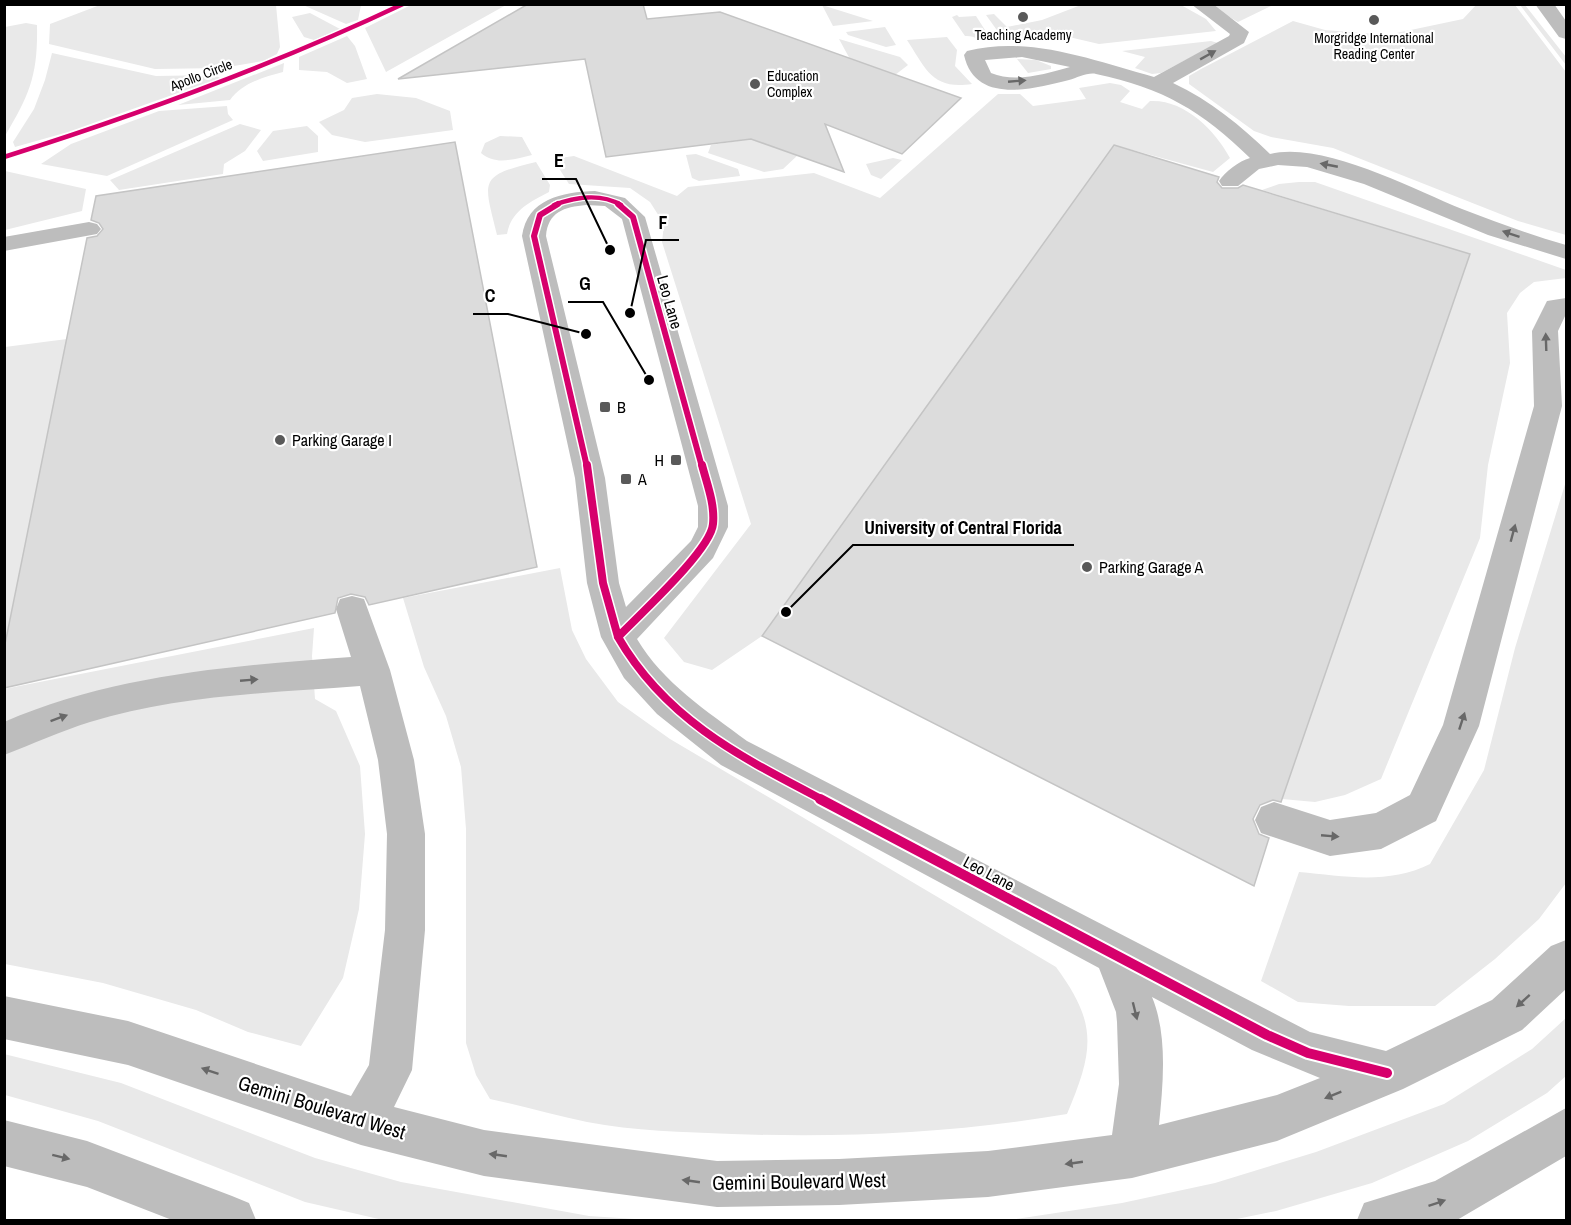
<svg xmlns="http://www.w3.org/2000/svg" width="1571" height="1225" viewBox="0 0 1571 1225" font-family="'Archivo Narrow',sans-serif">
	<rect width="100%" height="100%" fill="#fff"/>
	<path fill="#e9e9e9" d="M1477,4L1515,5L1566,72V235L1518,221L1333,148L1271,137L1254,131L1189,84V76L1201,69L1293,21L1325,30L1387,35L1463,19Z
		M100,5H276L280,47L277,54L263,61L222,68L155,69L49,44L50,24Z
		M303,5H361L358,20L346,24Z
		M411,5V4L506,5L386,72L365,28Z
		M822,5L873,21L833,26Z
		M1081,5H1181L1206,19L1216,31L1099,44L1039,30L1032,40H1004L986,15L994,14L1007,27L1042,20Z
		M1209,5H1273L1238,22Z
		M1520,5H1525L1566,57V65Z
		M310,13L340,29L314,40L304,37L292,17Z
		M957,15L959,17L976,16L992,41C980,42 975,35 965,36L952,17Z
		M26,23L37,25C38,75 30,94 5,136V27Z
		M885,27L896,45L886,47L848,35L846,32Z
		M347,36L355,46L367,79L347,83L327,72L299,70V57Z
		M947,37L957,50L955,66L972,84C932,90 926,69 907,40Z
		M839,39L900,57L908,65L895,75L851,61Z
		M1211,41L1218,43L1161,73L1152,74L1135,68L1145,57L1122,51Z
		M52,53L156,76L215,75L220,78L68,132L15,147L13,142L34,109L45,80Z
		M1017,59L1036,60L1051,66V69L1028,73Z
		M284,63L283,72C264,77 242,83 230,100L178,105Z
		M1110,83L1121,85L1130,91L1120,102L1142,109L1150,101C1184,99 1215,130 1230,158L1213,172L1114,145L762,636L712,670L684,662L664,638L751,524L662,242L664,224L650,202L630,188L569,184L553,159L574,156L677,196L688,187L814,173L880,198L998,94H1020L1033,106L1086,99L1079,88Z
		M377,94L416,98L450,111L453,130L365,142L332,135L319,122L344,110L352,98Z
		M227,106L228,114L233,120L107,176L41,164L71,144L159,111Z
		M240,124L261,130L245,151L224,164L223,174L119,190L110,180Z
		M307,126L318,136V152L263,161L257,151L273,131Z
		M500,136L522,137L532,155C514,159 496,166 481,153L485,143Z
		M751,139L798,155L783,169L764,172L708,153L711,145Z
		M696,154L738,169L740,176L699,181L692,178L686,155Z
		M893,158L902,160L881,179L871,175L866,164Z
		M536,162L550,185L549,192C530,202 511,211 507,234L497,235C484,181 477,176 536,162Z
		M5,171L86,189L82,211L5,230Z
		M1299,182H1315L1566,270V278L1534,282L1520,293L1507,313L1510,363L1488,465L1480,538L1381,779L1345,795L1315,802L1282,799L1469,254L1262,190L1279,184Z
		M67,339L5,649V347Z
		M1566,481V883L1539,919L1495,959L1435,1006H1349L1298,1002L1261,981L1299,872C1344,876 1388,885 1430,864L1484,770L1515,648Z
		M560,568L572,630L586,659L618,702L670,739L1056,967C1098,1024 1094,1050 1067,1114C956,1133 845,1138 732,1134C684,1132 634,1131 587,1122C554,1115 522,1106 490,1099L476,1075L466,1043V829L461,767L446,716L424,667L403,598Z
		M314,628L312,656L315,699L336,711L360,766L365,834L359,909L343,978L301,1046L248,1032L196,1010L103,983L5,964L4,689Z
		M1566,1018V1076L1547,1093L1468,1141L1372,1183L1276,1211L1232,1220H1009L1122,1203L1215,1183L1316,1152L1444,1104L1532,1049Z
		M4,1054L121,1083L315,1158L401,1182L589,1216L650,1220H383L305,1202L98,1121L5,1095Z"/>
	<path fill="#dcdcdc" stroke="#c4c4c4" stroke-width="1.5" d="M528,4H643L647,19L720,12L961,98L902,154L825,124L844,172L751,139L606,157L585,59L398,79Z
		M455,142L537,567L369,605L365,597L351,594L338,598L335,613L4,688V649L87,238L97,236L103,229L99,223L91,220L96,196Z
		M1114,145L1219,177L1217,182L1222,188H1238L1243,185L1470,254L1281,802L1273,800L1260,805L1253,819L1259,834L1269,838L1254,886L762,636Z"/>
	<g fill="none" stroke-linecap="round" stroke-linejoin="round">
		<path fill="#bdbdbd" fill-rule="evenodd" d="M1191,4H1213L1249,32L1244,43L1173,83C1211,101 1240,125 1270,154C1323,141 1412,189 1462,209C1496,222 1531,235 1566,245V259L1488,235L1364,184L1307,167L1278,165L1259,169L1238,186H1222L1219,181C1225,172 1239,161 1250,158C1202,111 1163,88 1096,74C1088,72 1077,78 1069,80C1033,89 975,105 964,55L967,51C1030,35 1094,61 1154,77L1229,36L1230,34ZM1022,57L1070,67C1046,74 1015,83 991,73L985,60Z
			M1535,4H1554L1566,21V39L1559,37Z
			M595,191L625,198L645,217L728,506V527L713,558L637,639C663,683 707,711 747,741L1310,1032L1386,1051L1492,1000L1551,946L1566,940V989L1522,1030L1403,1089L1277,1141L1132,1178L988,1197L839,1205L717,1207L484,1176L361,1145L128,1065L4,1039V996L128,1021L351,1096L369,1065L385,930L387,834L378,760L360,686C270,693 177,695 90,722C61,731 33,744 4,755V722C116,674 232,666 351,657L336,609L340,599L352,596L364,599L390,670L414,760L425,834V930L412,1070L394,1107L484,1130L717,1161L839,1159L988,1151L1112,1135L1119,1084L1117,1022L1116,1012L1099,968L721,765L657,714L624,678L601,637L587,583L575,478L522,236C527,199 562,192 595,191ZM586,205L605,206L622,219L698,506V527L691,541L626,607L619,583L605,478L546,236C548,212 564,207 586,205ZM1152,997L1252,1050L1320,1078L1277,1095L1159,1125C1163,1084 1168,1036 1152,997Z
			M89,222L97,224L101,229L97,234L4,251V237Z
			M1566,298V314L1558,331L1562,406L1479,726L1436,821L1381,849L1330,856L1261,833L1255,820L1261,807L1274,802L1330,820L1376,813L1410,795L1443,725L1534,406L1532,331L1547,301Z
			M1566,1108V1156L1457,1220H1357L1364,1203L1435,1181Z
			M4,1120L87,1141L232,1196L249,1203L256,1220H172L87,1187L4,1166Z"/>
		<g stroke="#fff" stroke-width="7">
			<path id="cycleway-far3" d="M4,157C140,114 274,65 403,4
				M554,205C575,197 601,193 621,205"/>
		</g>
		<g stroke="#fff" stroke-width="9">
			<path id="cycleway-far2" d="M558,204L540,215L534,236L587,467
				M618,204L633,217L702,467"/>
		</g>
		<g stroke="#fff" stroke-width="11">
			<path id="cycleway-far1" d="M587,465L603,583L618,637
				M618,637C666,720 741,757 823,800
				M618,637C639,615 711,550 713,524C715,504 707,484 702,465"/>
		</g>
		<g stroke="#fff" stroke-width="14">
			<path id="cycleway" d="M820,799L1267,1035L1308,1053L1387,1073"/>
		</g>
		<use href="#cycleway-far3" stroke="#d6006c" stroke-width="4.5"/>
		<use href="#cycleway-far2" stroke="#d6006c" stroke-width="6"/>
		<use href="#cycleway-far1" stroke="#d6006c" stroke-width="8"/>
		<use href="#cycleway" stroke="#d6006c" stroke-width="10"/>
	</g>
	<defs><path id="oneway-solid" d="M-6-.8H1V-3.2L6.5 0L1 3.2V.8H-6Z" transform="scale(1.5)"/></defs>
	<g fill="#686868">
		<use href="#oneway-solid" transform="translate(1208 55) rotate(-29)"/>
		<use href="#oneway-solid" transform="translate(1017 81) rotate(-5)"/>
		<use href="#oneway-solid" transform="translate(1329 165) rotate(-169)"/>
		<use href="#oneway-solid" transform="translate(1511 234) rotate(-161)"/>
		<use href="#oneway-solid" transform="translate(1546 342) rotate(-92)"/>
		<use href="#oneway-solid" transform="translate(1513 533) rotate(-75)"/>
		<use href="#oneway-solid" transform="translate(249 680) rotate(-5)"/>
		<use href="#oneway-solid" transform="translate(59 718) rotate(-20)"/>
		<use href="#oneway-solid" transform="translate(1462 721) rotate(-72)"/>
		<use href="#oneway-solid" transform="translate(1330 836) rotate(5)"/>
		<use href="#oneway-solid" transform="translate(1523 1001) rotate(138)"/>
		<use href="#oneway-solid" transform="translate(1135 1011) rotate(76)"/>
		<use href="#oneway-solid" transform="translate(210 1071) rotate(-161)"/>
		<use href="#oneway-solid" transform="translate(1333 1095) rotate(158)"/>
		<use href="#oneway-solid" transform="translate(498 1155) rotate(-172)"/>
		<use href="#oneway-solid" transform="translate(61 1157) rotate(14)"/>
		<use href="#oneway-solid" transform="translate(1074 1163) rotate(172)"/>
		<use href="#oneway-solid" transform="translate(691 1181) rotate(-172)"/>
		<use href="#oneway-solid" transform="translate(1437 1203) rotate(-19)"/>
	</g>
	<g fill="#595959" stroke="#fff" stroke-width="2">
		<circle cx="1023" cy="17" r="6"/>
		<circle cx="1374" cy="20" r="6"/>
		<circle cx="755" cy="84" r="6"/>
		<rect x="599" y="401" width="12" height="12" rx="3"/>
		<circle cx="280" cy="440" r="6"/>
		<rect x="670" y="454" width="12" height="12" rx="3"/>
		<rect x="620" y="473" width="12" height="12" rx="3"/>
		<circle cx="1087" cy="567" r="6"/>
	</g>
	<g text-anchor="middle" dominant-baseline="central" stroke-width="4.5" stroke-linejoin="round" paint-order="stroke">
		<g font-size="14" fill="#000" stroke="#fff">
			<text x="1023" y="35">Teaching Academy</text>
			<text x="1374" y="38">Morgridge International<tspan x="1374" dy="16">Reading Center</tspan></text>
			<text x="767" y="76" text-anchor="start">Education<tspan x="767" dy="16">Complex</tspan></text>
		</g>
		<g font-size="14" fill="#000" stroke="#fff">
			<text transform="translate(201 75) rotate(-21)">Apollo Circle</text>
		</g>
		<g font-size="16" fill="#000" stroke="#fff">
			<text transform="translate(670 302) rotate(74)">Leo Lane</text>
			<text transform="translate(989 873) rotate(28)">Leo Lane</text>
		</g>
		<g font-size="16" fill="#000" stroke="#fff" text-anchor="start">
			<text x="617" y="407">B</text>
			<text x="292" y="440">Parking Garage I</text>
			<text x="664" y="460" text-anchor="end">H</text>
			<text x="638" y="479">A</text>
			<text x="1099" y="567">Parking Garage A</text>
		</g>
		<g font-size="20" fill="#000" stroke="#fff">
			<text transform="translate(322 1107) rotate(17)">Gemini Boulevard West</text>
			<text transform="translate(799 1181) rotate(-1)">Gemini Boulevard West</text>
		</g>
	</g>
	<path fill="none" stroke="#000" stroke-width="2" d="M610 250L576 179H542M630 313L646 240H679M649 380L603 302H568M586 334L508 314H473M786 612L853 545H1074"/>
	<g fill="#000" stroke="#fff" stroke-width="2">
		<circle cx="610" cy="250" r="6"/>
		<circle cx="630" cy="313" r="6"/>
		<circle cx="649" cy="380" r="6"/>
		<circle cx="586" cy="334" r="6"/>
		<circle cx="786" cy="612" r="6"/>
	</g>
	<g font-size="18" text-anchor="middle" font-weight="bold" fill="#000" stroke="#fff" stroke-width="4.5" stroke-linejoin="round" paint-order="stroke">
		<text x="559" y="167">E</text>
		<text x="663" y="229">F</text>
		<text x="585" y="290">G</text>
		<text x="490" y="302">C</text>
		<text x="963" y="534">University of Central Florida</text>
	</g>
	<rect width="1571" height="1225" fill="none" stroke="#000000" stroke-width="12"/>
</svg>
